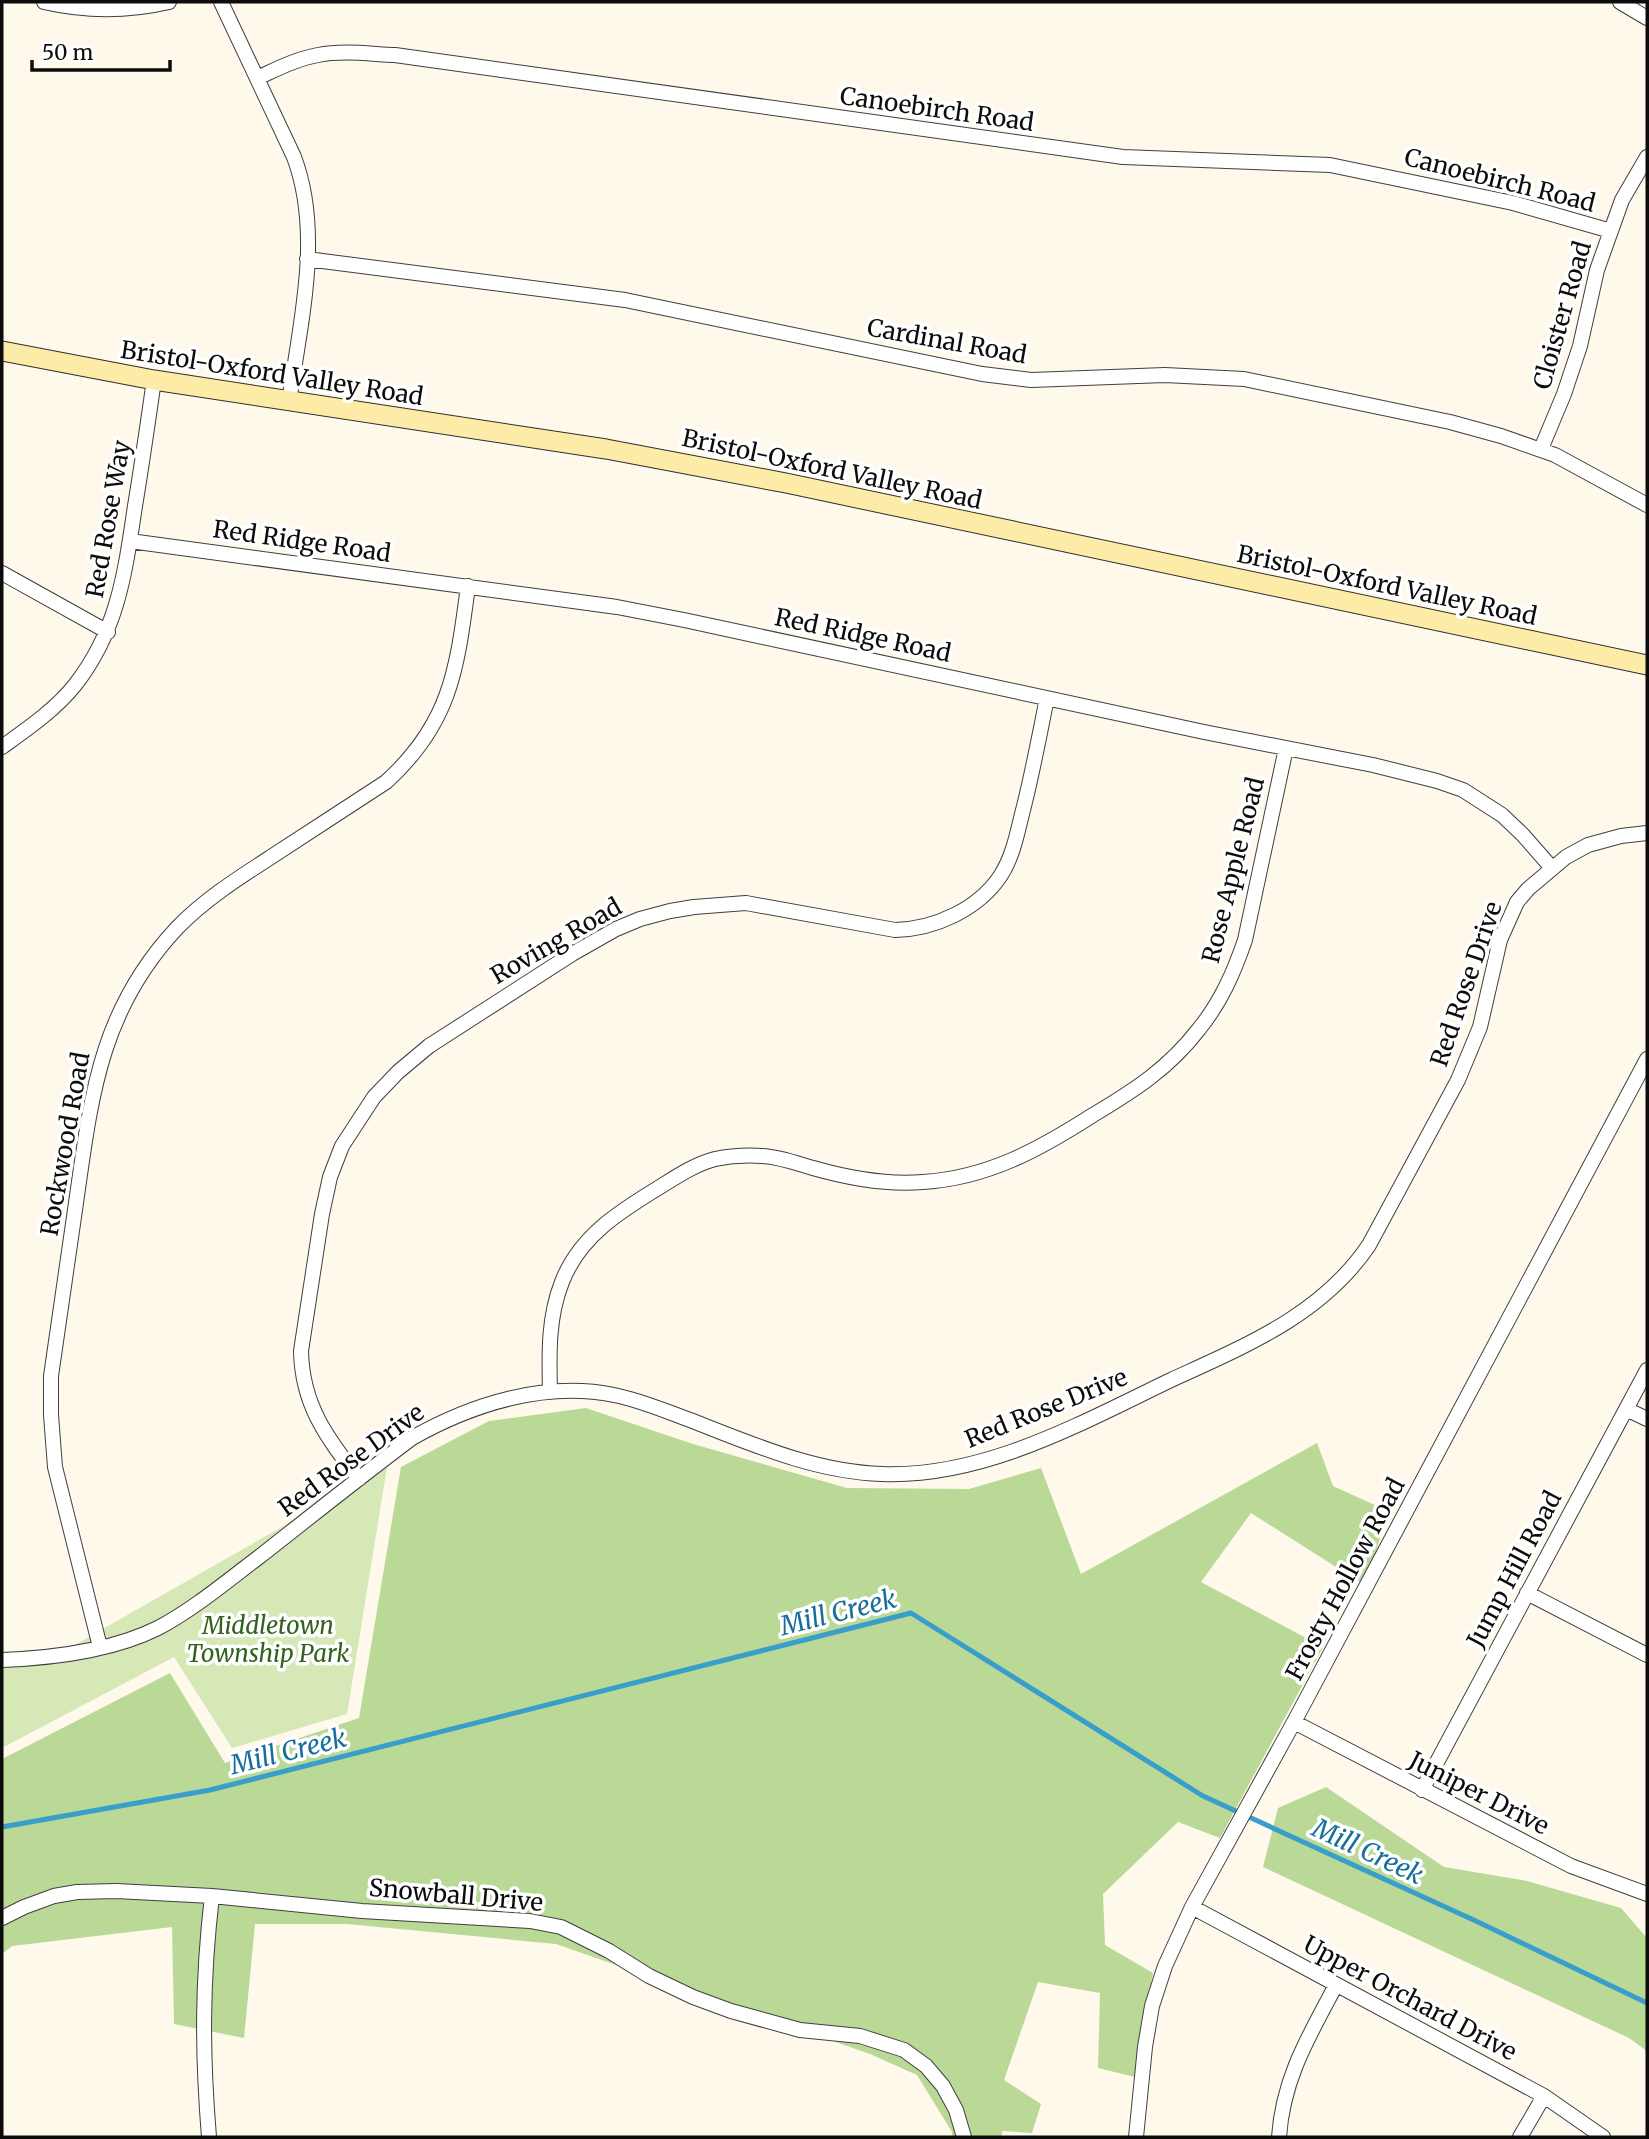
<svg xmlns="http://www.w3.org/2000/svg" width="1649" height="2139" viewBox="0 0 1649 2139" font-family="Merriweather,serif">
	<rect width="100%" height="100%" fill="#fff9ec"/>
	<path fill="#d5e8b6" d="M387,1467L347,1714L232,1748L174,1657L2,1748V1664L43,1663Z"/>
	<path fill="#bad896" d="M586,1408L693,1444L847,1488L969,1489L1041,1468L1081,1574L1317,1443L1333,1486L1388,1511L1366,1586L1251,1513L1201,1582L1323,1647L1220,1838L1178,1822L1103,1894L1105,1945L1153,1973L1135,2077L1098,2068L1100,1993L1038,1982L1004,2080L1041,2104L1032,2133L1002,2131V2137H952V2132L917,2075L870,2054L556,1944L347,1924H255L244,2038L174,2024L172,1927L12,1946L2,1954V1759L170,1673L225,1763L359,1718L401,1467L489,1421Z
		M1326,1787L1444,1867L1527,1881L1621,1908L1647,1938V2051L1629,2038L1263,1867L1278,1808Z"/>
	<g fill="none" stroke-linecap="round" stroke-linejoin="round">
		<path stroke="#3a9eca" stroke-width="5" d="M2,1827L210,1790L911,1613L1203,1796L1478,1922L1647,2003"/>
		<g stroke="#3f3f3f" stroke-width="16">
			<path id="minor" d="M44,2C87,12 126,12 169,2
				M221,2L294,157C323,234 300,323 289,402
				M1620,2L1647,18
				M257,78C277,69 296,59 318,55C343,50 370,54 395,55L1123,157L1330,165L1513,203L1611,231
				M307,259L625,300L982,374L1031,380L1165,375L1244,379L1450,422L1501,436L1555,455L1647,505
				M1541,449L1564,394L1580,346L1597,270L1622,200L1647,157
				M130,541L617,607L684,620L1204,732L1373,765L1437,781L1463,790L1502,815L1523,835L1551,867
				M2,573L108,632
				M2,747C27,729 55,710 75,685C118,630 125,573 135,506C142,464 148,422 154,380
				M550,1392C549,1354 548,1317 562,1282C580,1235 622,1210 663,1185C679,1175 696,1164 715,1159C730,1156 746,1155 762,1156C780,1157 796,1163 813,1168C848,1178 887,1185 923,1182C988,1178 1040,1149 1093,1115C1135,1090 1169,1068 1199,1029C1221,1002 1234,972 1245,940L1286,748
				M1626,1409L1647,1419
				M359,1479C327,1438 302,1405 301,1351L322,1214L330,1177L342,1146L374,1097L398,1072L429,1046L572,954L616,929L640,919L670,911L694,907L746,903L895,930C935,929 979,909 1001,875C1013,856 1017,834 1022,814C1032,776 1039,737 1047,698
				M1527,1593L1647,1655
				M100,1647L55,1467L51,1415V1376C59,1318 68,1261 76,1203C91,1097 100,1010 177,928C205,899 240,877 274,855C311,831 349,806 386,782C451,723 457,669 468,586
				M2,1660C53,1658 112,1651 158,1628C194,1609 227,1581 259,1557C310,1517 360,1477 412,1438C472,1404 545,1381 614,1395C640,1400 665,1411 690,1420C752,1444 815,1472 882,1474C984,1478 1081,1423 1171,1380C1245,1346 1322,1315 1369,1245L1458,1080L1480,1027L1500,940L1517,902L1528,889L1566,857L1588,845L1621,836L1647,833
				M1294,1722L1571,1866L1647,1894
				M1422,1790L1647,1370
				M1192,1907L1544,2096L1603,2137
				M2,1918L24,1907L54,1896L77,1892L116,1891L212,1896L362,1911L530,1921L561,1927L609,1951L649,1976L693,1997L731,2011L800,2030L860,2036L904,2050L926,2066L943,2086L956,2110L964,2137
				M209,2137C202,2052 202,1981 212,1896
				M1136,2137L1145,2047L1152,2006L1165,1966L1192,1907L1294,1722L1647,1059
				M1279,2137C1283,2078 1309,2036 1336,1985
				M1520,2137L1544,2096"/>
		</g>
		<g stroke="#2e2e2e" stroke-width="21">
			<path id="secondary" d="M2,351L154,380L606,449L786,483L1647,665"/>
		</g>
		<use href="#minor" stroke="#fff" stroke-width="14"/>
		<use href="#secondary" stroke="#fdeca8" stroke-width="19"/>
	</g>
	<g text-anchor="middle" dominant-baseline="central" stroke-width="7" stroke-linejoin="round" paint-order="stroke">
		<g font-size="24" fill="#0c0c0c" stroke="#fff">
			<text transform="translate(937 109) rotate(8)">Canoebirch Road</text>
			<text transform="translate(1500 180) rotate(14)">Canoebirch Road</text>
			<text transform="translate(1562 315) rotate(-74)">Cloister Road</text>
			<text transform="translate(947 341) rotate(10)">Cardinal Road</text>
			<text transform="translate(272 373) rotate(9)">Bristol-Oxford Valley Road</text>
			<text transform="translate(832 469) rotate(12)">Bristol-Oxford Valley Road</text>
			<text transform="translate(108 519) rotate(-80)">Red Rose Way</text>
			<text transform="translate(302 541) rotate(8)">Red Ridge Road</text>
			<text transform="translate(1387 585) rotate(12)">Bristol-Oxford Valley Road</text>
			<text transform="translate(863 635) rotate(12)">Red Ridge Road</text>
			<text transform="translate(1233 870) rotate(-76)">Rose Apple Road</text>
			<text transform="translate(556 941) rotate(-30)">Roving Road</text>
			<text transform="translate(1466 984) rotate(-71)">Red Rose Drive</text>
			<text transform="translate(65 1144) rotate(-80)">Rockwood Road</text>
			<text transform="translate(1046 1408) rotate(-22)">Red Rose Drive</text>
			<text transform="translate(351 1460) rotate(-36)">Red Rose Drive</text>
			<text transform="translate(1514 1569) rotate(-62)">Jump Hill Road</text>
			<text transform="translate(1345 1579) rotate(-62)">Frosty Hollow Road</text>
			<text transform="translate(1479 1793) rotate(27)">Juniper Drive</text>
			<text transform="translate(456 1895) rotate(5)">Snowball Drive</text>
			<text transform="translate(1410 1998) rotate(28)">Upper Orchard Drive</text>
		</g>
		<g font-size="24" font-style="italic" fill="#33621e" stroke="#fff">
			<text x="268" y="1625">Middletown<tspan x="268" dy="28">Township Park</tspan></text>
		</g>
		<g font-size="26" font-style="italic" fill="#186e9b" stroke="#fff">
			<text transform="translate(838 1612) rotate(-14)">Mill Creek</text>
			<text transform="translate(288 1751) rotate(-14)">Mill Creek</text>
			<text transform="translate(1368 1851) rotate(25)">Mill Creek</text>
		</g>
	</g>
	<rect width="1649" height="2139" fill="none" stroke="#0c0c0c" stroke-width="7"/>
	<path d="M32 60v10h138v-10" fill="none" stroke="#0c0c0c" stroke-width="3.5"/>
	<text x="42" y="60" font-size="21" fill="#0c0c0c" stroke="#ffffff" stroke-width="5" paint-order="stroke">50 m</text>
</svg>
